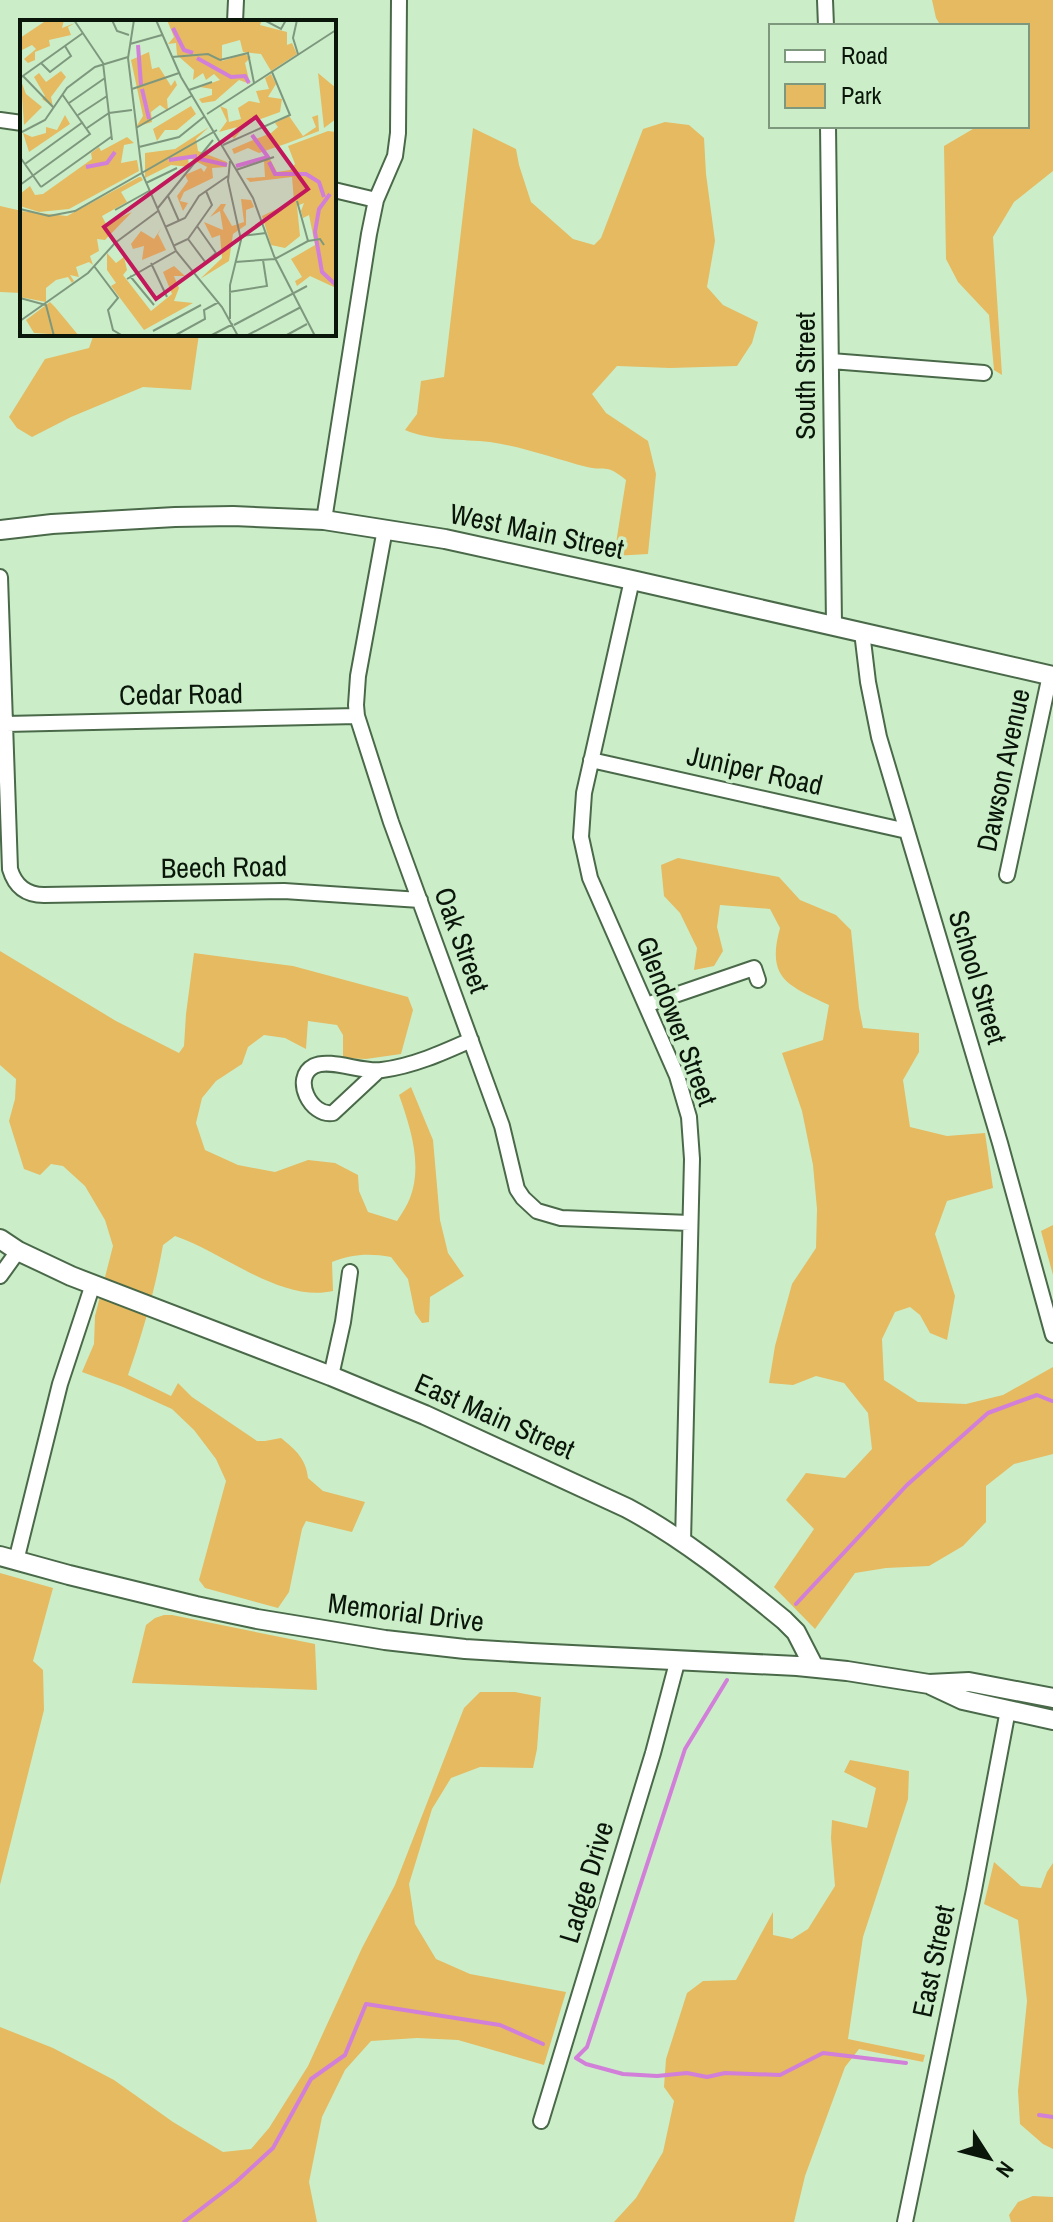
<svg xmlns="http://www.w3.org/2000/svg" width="1053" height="2222" viewBox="0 0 1053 2222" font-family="'Archivo Narrow',sans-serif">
	<rect width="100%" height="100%" fill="#cbeec9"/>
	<path fill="#e5ba60" d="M932,0H1053V171L1014,202L993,237L1002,375L994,370L989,315L958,282L946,259L944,146L978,126H1027V26H941L936,18Z
		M665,122L689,125L704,138L706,174L715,241L707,287L723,305L758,322L752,343L737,366L670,368L617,366L592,394L606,413L648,441L656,474L648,554L614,556L626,480C605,463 609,472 587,467C555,459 524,447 490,442C462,439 431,441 405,430L417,414L421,381L444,377L473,128L516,149L519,165L531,202L573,239L594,245L601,238L643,129Z
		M0,206L22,211V293L0,292Z
		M94,334H199L191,390L143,387L71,417L32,437L17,428L9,417L45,359L89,348Z
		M678,858L779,877L800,900L836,915L851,930L859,1008L863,1028L919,1033V1052L903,1080L910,1127L947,1136L985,1133L993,1188L947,1201L935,1234L955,1296L947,1340L930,1333L920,1315L910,1307L895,1312L882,1339L884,1380L918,1402L966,1404L1003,1395L1053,1367V1454L1014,1464L986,1486V1522L963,1546L929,1566L886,1568L855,1573L815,1629L774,1587L814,1529L786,1500L806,1473L845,1478L872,1449L868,1413L844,1383L816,1376L793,1385L769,1383L775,1346L792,1284L816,1248L817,1209L813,1165L802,1111L782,1053L823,1040L829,1005C788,985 766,979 780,928L770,909L720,905L717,927L723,951L714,966L694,970L697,948L680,913L664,896L661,865Z
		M0,951L116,1021L179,1053L184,1046L186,1014L194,953L293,966L408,997L413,1010L401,1054L366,1059L343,1058V1035L337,1025L308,1021L306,1049L285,1038L264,1035L248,1047L242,1064L216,1081L202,1098L196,1123L205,1150L238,1165L275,1172L308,1160L335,1163L358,1175L359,1191L368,1212L397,1221C402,1213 407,1206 410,1198C423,1165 410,1126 399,1095L411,1087L433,1140L440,1220L448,1253L464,1276L430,1297L429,1322L422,1323L415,1313L408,1279L391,1257C369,1253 352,1254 332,1262L333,1291C281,1303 223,1252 175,1236L163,1245C155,1290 143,1332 128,1375L171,1396L178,1383L192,1397L257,1441H265L281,1438C296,1450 306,1459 308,1478L323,1491L365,1502L352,1532L306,1521L302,1529L289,1592L278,1608L205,1588L199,1580L226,1481L216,1459L194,1430L172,1409L123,1387L82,1372L94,1344L95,1316L113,1246L105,1220L85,1186L63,1166L51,1164L40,1175L24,1169L9,1121L15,1099L16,1079L0,1065Z
		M1053,1225V1275L1041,1231Z
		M0,1573L53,1588L33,1661L43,1670L44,1710L0,1885Z
		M164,1615H172L315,1644L317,1690L132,1683L146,1625L155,1618Z
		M480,1692H515L541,1697L537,1749L533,1768L480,1767L451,1778L432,1809L409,1884L415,1924L436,1959L470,1974L566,1992L544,2065L458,2040L417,2038L371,2041L345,2070L322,2117L309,2182L317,2222H0V2027L53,2048L114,2080L173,2122L223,2152L251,2149L269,2128L308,2066L362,1948L395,1885L464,1708Z
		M850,1760L909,1771L908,1799L863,1937L848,2039L925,2055L923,2062L859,2049L845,2067L805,2176L794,2222H614L636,2198L663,2152L674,2101L664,2087L666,2059L687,1993L703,1981L736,1980L773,1912V1935L792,1939L808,1929L835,1886L831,1838L832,1820L867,1828L876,1788L844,1772Z
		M994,1862L1021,1886L1041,1888L1047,1872L1053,1863V2149L1043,2144L1020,2124L1018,2091L1027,2001L1018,1920L984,1904Z
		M1033,2196L1053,2197V2222H1011L1009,2215L1018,2202Z"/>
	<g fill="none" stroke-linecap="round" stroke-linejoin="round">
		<path stroke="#d17fd9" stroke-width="4" d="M796,1604L907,1485L988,1413L1037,1395L1052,1401
			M727,1680L685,1749L587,2047L576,2058L586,2064L623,2074L657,2076L687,2073L707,2077L725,2073L780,2075L823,2053L906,2063
			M1039,2115L1053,2117
			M184,2222L236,2182L273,2148L311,2079L345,2055L366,2004L500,2025L543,2044"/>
		<g stroke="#4a6949" stroke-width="18">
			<path id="minor" d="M825,0L826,26
				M235,22L236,0
				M0,120L22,123
				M828,126L834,625
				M334,190L376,200
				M831,361L984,373
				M324,520L369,234L376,200L395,156L398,133L399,0
				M385,529L358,676L356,705L357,716L391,822L502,1126L517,1189L523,1198L537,1211L561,1218L690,1223
				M0,577L10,869C15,886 26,895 44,895L284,891L420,900
				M632,580L584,793L581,837L590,878L677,1076L689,1117L692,1159L683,1542
				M862,632L868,682L879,737L1000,1143L1053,1335
				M6,724L357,716
				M591,760L907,831
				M1007,875L1050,675
				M646,1005L754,968L758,980
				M378,1071L333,1113C311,1117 291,1078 314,1066C330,1058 363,1073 382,1070C413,1066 442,1053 471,1040
				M0,1276L18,1251
				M331,1376L343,1322L350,1272
				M16,1561L60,1384L93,1284
				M541,2121L653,1753L678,1659
				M905,2222L974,1890L1008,1710"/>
		</g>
		<g stroke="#4a6949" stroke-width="22">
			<path id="major" d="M0,530L52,524L175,517L233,516L324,520L445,539L632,580L1053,676
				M0,1239L18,1251L71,1276L331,1376L425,1415L627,1508C683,1538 734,1579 784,1620L796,1632L814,1667
				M0,1556L69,1575L196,1606L257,1619L385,1640L465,1649L531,1653L797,1666L847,1671L929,1684L969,1682L1053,1698
				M931,1685L963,1700L1053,1720"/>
		</g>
		<use href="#minor" stroke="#fff" stroke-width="14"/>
		<use href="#major" stroke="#fff" stroke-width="18"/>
	</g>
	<g text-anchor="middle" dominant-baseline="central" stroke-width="7" stroke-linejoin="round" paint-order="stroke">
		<g font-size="28" fill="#0a160a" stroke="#cbeec9">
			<text transform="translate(805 376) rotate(-90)">South Street</text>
			<text transform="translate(537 531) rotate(12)">West Main Street</text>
			<text transform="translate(181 694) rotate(-1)">Cedar Road</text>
			<text transform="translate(755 770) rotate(13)">Juniper Road</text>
			<text transform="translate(1003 770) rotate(-78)">Dawson Avenue</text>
			<text transform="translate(224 867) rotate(-1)">Beech Road</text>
			<text transform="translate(462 940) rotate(70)">Oak Street</text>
			<text transform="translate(978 977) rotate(73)">School Street</text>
			<text transform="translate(677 1021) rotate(69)">Glendower Street</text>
			<text transform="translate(495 1416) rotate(24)">East Main Street</text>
			<text transform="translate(406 1612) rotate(7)">Memorial Drive</text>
			<text transform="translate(586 1882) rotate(-73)">Ladge Drive</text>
			<text transform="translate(933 1961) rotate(-78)">East Street</text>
		</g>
	</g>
	<g transform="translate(20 20)">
		<rect width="316" height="316" fill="#cbeec9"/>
		<path d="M27,0H44L42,8L55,3L48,7L51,15L29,20L30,26L15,32V40L8,43L4,39L16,29L12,25L0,31V18ZM147,0H242L240,5L267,12V25L272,23L277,34L251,51L241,34L223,32L220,20L202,25V41L224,34L231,37L225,43L230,64L219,60L195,81L182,83L179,79L192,75V69L180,67L200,60L194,54L186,60L183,53L173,60L174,50L157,35L156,23L148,24L154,17ZM129,32L132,49L139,47L151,66L155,60L157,65L147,79L148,91L140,85L131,92L132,102L116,107L123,96L111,40ZM41,51L46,57L31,77L33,87L22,79L25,76L14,57L19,53L26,62ZM298,53L316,68V99L304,108ZM251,54L256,64L248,77L262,79L260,92L238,100L232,97L214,119L210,114L217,107L199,112L207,101L200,86L207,89L209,102L221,99L218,88L229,81L240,83L236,71L249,69L245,58ZM1,61L6,74L22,87L4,105ZM171,86L176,94L157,110H145L137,121L133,109ZM45,95L50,104L9,132L3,113L12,117L26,113V107L37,110ZM298,95L299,111L268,123L239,133L228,128L214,134L212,129L233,120L231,114L236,119L251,113L258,107L255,103L269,96L283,116L296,107L292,97ZM189,107L176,119L178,131L207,142L206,147L192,148L193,158L164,172L160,181L168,183L163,191L157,176L168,161L165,155L181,148L184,152L187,147L168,137L169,147L151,145L125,158V133L155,129ZM308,111L316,112V268L290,256L277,266L275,261L282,257L271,239L295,225L289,195L283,198L281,191L284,183L277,186L280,216L265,228L251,225L242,196L274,181L272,157L230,162L226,158L245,157L244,141L250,139L257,152L270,150L275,144L268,126ZM107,117L114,123L104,125L101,143L117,140L119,151L49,189L19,192L0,186V174L10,166L15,175L23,174L72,139L71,133L79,127L81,131ZM119,157H121L123,160L101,172L107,182L82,196L86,204L112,192L85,220L77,219L79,231L70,236L73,245L69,242L56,247L59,257L50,255L54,261L52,263L48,257L36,260L26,268V282L0,277V191L47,196ZM221,179L231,180L234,187L226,190V205L213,214L209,241L180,259L202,238L200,215L192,218L184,202L203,210L200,191L190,197L201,184H206L203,190L212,206L224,202ZM142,207L138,214L146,230L122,240L124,226L113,229L111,224L121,211L134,219ZM87,233L96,243L104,237L107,250L103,255L131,291L152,274L143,252L154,246L165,256H154L159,268L154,281L173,283L124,310L91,266L96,263L87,250ZM30,282L35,287L59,316L14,313L6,300Z" fill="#e5ba60"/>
		<path fill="none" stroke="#d17fd9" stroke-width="4" d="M153,8L164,30L173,33M118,25L121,65M177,38L211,57L225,56L229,63M122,69L129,99M180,139L207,145M149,140L177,136M249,142L255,154H286L299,162L304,177M216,146L248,137L232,115M66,147L87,143L95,132M310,174L299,189L295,212L302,252L316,265"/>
		<path fill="none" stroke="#7e987d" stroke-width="2" d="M54,0L83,43L92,120M92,0L97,11L109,15M114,0L108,38L122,153L156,231L202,287L218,316M136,0L161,57L233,178L254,236L295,316M244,0L261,9L266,0M277,0L273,18L278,34M110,24L142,15M152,37L188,34L200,40L228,33L234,63M21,43L30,52L51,36L45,26M3,56L34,88M0,58L63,13M112,69L159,53M169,70L192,62M49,83L85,58M187,94L316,10M58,95L87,76M67,108L89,93L112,90M116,108L173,75M0,113L25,100L47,68L75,47L108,37M203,125L270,95L252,52M119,127L159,117L185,96M0,137L21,167M210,141L208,161L221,220L210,265V299M5,144L63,102M216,150L254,137M126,163L157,148M0,165L70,114L42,74M21,167L91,117M148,176L159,201M277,181L288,221M0,189L29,196L55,191L197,110M137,189L193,120M95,190L129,171M145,207L165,198L179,176L208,156M221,216L246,213M168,219L186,243M153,226L168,219L192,185L186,171M215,242L255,239L288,221L300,219L304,225M131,243L147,277M74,246L98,278L88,290L93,310L103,316M173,253L196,233L177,206M110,256L134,285M107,259L156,231M209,272L247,266L243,240M0,278L26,285L34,316M0,301L68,253L95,223L138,191M214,305L287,266M133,311L181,285M154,316L185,299L184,290L199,282M190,316L213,304M226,316L281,287M265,316L287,304"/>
		<path fill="#c2185b" fill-opacity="0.15" stroke="#c2185b" stroke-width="4" d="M236,97L288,169L136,279L84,207Z"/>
		<rect width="316" height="316" fill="none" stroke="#0a160a" stroke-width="4"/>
	</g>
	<rect x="769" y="24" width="260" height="104" fill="#cbeec9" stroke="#7e987d" stroke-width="2"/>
	<rect x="785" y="50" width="40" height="12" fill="#ffffff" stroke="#7e987d" stroke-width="2"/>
	<text x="841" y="64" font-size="24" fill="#0a160a">Road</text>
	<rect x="785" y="84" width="40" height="24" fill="#e5ba60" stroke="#7e987d" stroke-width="2"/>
	<text x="841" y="104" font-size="24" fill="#0a160a">Park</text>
	<g transform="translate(989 2158) rotate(126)" stroke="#cbeec9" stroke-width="6" paint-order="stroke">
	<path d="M0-6L14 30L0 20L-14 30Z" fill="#0a160a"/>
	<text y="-12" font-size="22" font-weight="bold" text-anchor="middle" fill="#0a160a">N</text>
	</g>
</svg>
